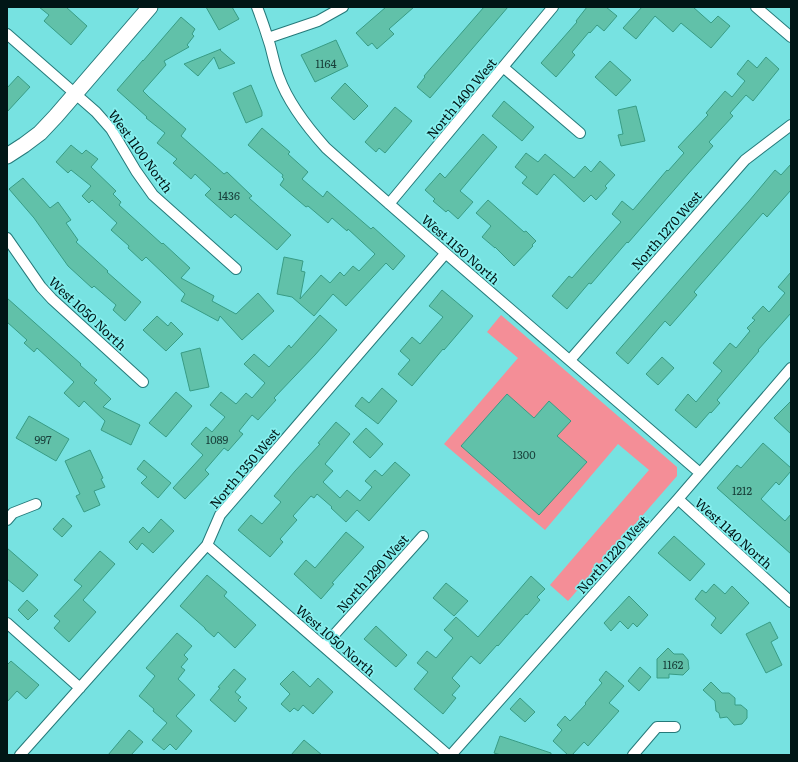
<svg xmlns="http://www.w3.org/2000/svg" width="798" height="762" viewBox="0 0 798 762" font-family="Literata,serif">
	<rect width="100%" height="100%" fill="#77e2e1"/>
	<path fill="#f48e97" d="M501,315L677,467V476L568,601L550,585L649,470L618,444L545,530L444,444L518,358L487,332Z"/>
	<path fill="#61c1a9" stroke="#389c85" d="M39,7H66L87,26L71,45L44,21L49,15Z
		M206,7H232L239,19L219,30Z
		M386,7H414L389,29L394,34L377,49L372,43L368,46L356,33Z
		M484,7H508L430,98L417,87L425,77L424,76Z
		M587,7H606L617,16L604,31L597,25L590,33L589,32L572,52L575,55L556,77L541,63L577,22L576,21Z
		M642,7H693L711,23L718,16L730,26L711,48L681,23L673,32L655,16L636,39L623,28Z
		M181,17L195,29L192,34L194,36L187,45L189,47L164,61L166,65L143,91L149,97L186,129L181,136L224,174L227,172L252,196L249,198L291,235L277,250L235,214L231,218L205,195L211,189L195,174L191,179L173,163L177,159L157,143L165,133L146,118L147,117L117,90L143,60V61Z
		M336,40L348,66L315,82L301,55Z
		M221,49L220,50L235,63L219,69L214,57L198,76L184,64Z
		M766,57L779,69L753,101L746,95L730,113L733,116L709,142L713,146L688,174L628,243L627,242L591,284L589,283L567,309L552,296L569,276L572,278L621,222L612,214L622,201L633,210L667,170L668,171L684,153L678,147L708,115L706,113L725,91L732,97L745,81L737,74L748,60L757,68Z
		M610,61L631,80L616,96L595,77Z
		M18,76L30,87L7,112V88Z
		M345,83L368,106L354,120L331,98Z
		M251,85L262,112V116L246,123L233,93Z
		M504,101L534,127L522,141L492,116Z
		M636,106L645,141L621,146L618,135L623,134L618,110Z
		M395,107L412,121L385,153L379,148L376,152L365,142Z
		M262,128L290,152L288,154L308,172L302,179L323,197L327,191L371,229L373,227L405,256L393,270L386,263L346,306L333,294L314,316L292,297L277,294L284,257L303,261L301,271L305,272L300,299L321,275L330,283L340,272L344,276L353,266L359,271L375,254L348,229L347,231L332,218L328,223L308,206L306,207L280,185L284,179L282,177L283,175L248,145Z
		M483,134L497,147L460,191L473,202L458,219L448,210L446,212L433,201L435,199L425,190L440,173L445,178Z
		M71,145L82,154L86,150L98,159L91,167L116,191L113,194L121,202L119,205L162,244L163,243L190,268L181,278L214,296L212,301L236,314L258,293L274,311L242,340L220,316L218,321L181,301L185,294L146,257L142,261L128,248L129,246L111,230L117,223L92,200L89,203L82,196L91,186L71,170L68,173L56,162Z
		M526,153L538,162L545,154L574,178L585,166L591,172L600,161L615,175L605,186L607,188L596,200L591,195L584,202L554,174L537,195L522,183L527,177L515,167Z
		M791,164V190L767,217L763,213L694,292L697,295L670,326L665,321L628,364L616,353L710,245L749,201L775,170L781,175Z
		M23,178L50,208L58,202L71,220L66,223L78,240L76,242L108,271L107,272L141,302L125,321L113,310L116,305L94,286L92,288L68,266L34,218L9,189Z
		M488,200L524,232L526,231L536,241L532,245L533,246L514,266L495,247V248L482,237L491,226L476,213Z
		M791,272V313L758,350L759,351L717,400L720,403L711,413L710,412L696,428L675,410L688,394L696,402L722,371L713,363L730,343L736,348L750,331L747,328L755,320L752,318L763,306L769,312L785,293L778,287Z
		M442,290L473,316L444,350L443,349L412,386L398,374L410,360L400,351L412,337L420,344L443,317L429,306Z
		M7,298L81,364L80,365L97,380L94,383L111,399L103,407L140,425L131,445L101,430L105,421L84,401L79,407L64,393L74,382L37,348L34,352L24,343L27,340L7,322Z
		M320,315L337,330L315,355L274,398L276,400L258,420L252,415L239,431L243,434L228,451L224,448L205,470L209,474L185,499L173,488L203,455L191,444L206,427L212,432L225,417L210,405L221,392L236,404L246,393L252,398L265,383L244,364L254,354L269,367L289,345L291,348Z
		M157,316L168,326L171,322L183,334L166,351L143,330Z
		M200,348L209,387L190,391L181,353Z
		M662,357L674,368L658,385L646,374Z
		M382,388L397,401L378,424L355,406L362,397L369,403Z
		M176,392L192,406L166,437L149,423Z
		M507,394L534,418L549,401L571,421L557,436L587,462L539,515L461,446Z
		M791,401V434L774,418Z
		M29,416L69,439L56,461L16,438Z
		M336,422L350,434L325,464L333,471L323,482L340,498L347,490L360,501L372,487L365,481L375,470L382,476L395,462L410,475L369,521L357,510L346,522L331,508L332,507L317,494L314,498L311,496L293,516L297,520L280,539L283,542L270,557L238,530L251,515L262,524L281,502L274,496L295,471L320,444L318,443Z
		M366,428L383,444L370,458L353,442Z
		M763,443L791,468V471L779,485L776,482L761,499L785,521L791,514V554L717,488L737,465L741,468Z
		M90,450L103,478L101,479L105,487L94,491L100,505L84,512L76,496L80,494L65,461Z
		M144,460L171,483L158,498L141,483L147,477L137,469Z
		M63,518L72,526L62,537L53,529Z
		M161,519L174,531L153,553L142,543L137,550L129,542L143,527L149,533Z
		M346,532L364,547L332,583L334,584L321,599L294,574L306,560L315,568Z
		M674,536L705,564L690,581L658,553Z
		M7,548L38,575L23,592L7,579Z
		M100,551L115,564L83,600L96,612L69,642L54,628L60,621L54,616L82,586L74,580Z
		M207,575L227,592L224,596L256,625L235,648L218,632L214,637L205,629V628L180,606Z
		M531,576L545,589L537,597L540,600L527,615L526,614L498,646L497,645L480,664L471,656L452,678L460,686L452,695L456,698L443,714L414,689L428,672L417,663L427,651L436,658L453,638L444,630L456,617L478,637Z
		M446,583L468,601L454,616L433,598Z
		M714,584L725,594L732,586L749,603L721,634L711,625L716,618L695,599L702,590L706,593Z
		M629,596L648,615L637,627L633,623L628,629L620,621L611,631L604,623Z
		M27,600L38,610L28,620L18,610Z
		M770,622L778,638L771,642L782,665L766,673L746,634Z
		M376,626L407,655L396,667L364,639Z
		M177,633L192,646L184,655L188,659L181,667L185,670L178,679L195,695L176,716L192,731L176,750L170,744L164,750L152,740L167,723L153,711L154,709L139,696L155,676L146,668Z
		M668,648L674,654H683L688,660L689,669L683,675L669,674V678H657V659Z
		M11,661L39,685L26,699L17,691L7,702V665Z
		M640,667L651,677L639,691L628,681Z
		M234,669L246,679L235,692L241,697L238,700L247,708L235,722L210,700L220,688L218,687Z
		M293,671L310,687L318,678L333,692L313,714L303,705L298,711L294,708L290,712L281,704L290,694L280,684Z
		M606,671L624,686L609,703L619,711L588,746L584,742L572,755H568L553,741L562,730L557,725L565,716L570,721L586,704L585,703L602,683L599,680Z
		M711,682L722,693H729L735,698V705H741L747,710V718L742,724L734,725L727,717L720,718L719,713L716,711L715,701L703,690Z
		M520,698L535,712L525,722L510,709Z
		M129,730L143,742L131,755H108Z
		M500,736L551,753V755H501L494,753Z
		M304,740L322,755H291Z"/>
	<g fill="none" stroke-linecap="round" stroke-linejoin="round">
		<g stroke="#257a7a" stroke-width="12">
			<path id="street" d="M257,7C262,20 266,32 270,45C273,56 275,67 279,77C288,102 308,128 326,148C449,258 576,365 700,473
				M756,7L791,37
				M7,34L96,112L111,129L136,171L153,195L236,269
				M268,38L318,21L343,7
				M503,67L580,133
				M389,204L553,7
				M7,238L41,287L52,299L143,382
				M570,360L745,160L791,125
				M678,499L791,602
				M7,520L13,513L36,504
				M207,545L448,755
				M7,623L80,688
				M324,646L423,536
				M20,755L207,545L220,515L445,254
				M451,755L678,499L791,368
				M633,755L657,727H675"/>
		</g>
		<g stroke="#257a7a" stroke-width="17">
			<path id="secondary" d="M7,156L24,145L40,133L56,116L150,7"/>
		</g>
		<use href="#street" stroke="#fff" stroke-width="10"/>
		<use href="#secondary" stroke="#fff" stroke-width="15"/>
	</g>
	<g text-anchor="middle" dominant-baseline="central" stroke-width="3.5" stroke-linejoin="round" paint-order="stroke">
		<g font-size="11" fill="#19413b">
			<text x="326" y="63">1164</text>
			<text x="229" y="195">1436</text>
			<text x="43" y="439">997</text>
			<text x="217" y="439">1089</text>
			<text x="524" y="454">1300</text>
			<text x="742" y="490">1212</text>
			<text x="673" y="664">1162</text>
		</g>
		<g font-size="13" fill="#011616" stroke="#85efee">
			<text transform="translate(461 98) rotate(-50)">North 1400 West</text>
			<text transform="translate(141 151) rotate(54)">West 1100 North</text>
			<text transform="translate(666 230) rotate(-49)">North 1270 West</text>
			<text transform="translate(461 249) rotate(41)">West 1150 North</text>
			<text transform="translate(88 313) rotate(43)">West 1050 North</text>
			<text transform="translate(244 468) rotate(-50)">North 1350 West</text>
			<text transform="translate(734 533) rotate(42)">West 1140 North</text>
			<text transform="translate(612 554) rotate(-48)">North 1220 West</text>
			<text transform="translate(372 573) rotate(-48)">North 1290 West</text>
			<text transform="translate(336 640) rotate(41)">West 1050 North</text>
		</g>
	</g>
	<rect width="798" height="762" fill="none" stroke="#011616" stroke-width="16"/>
</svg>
